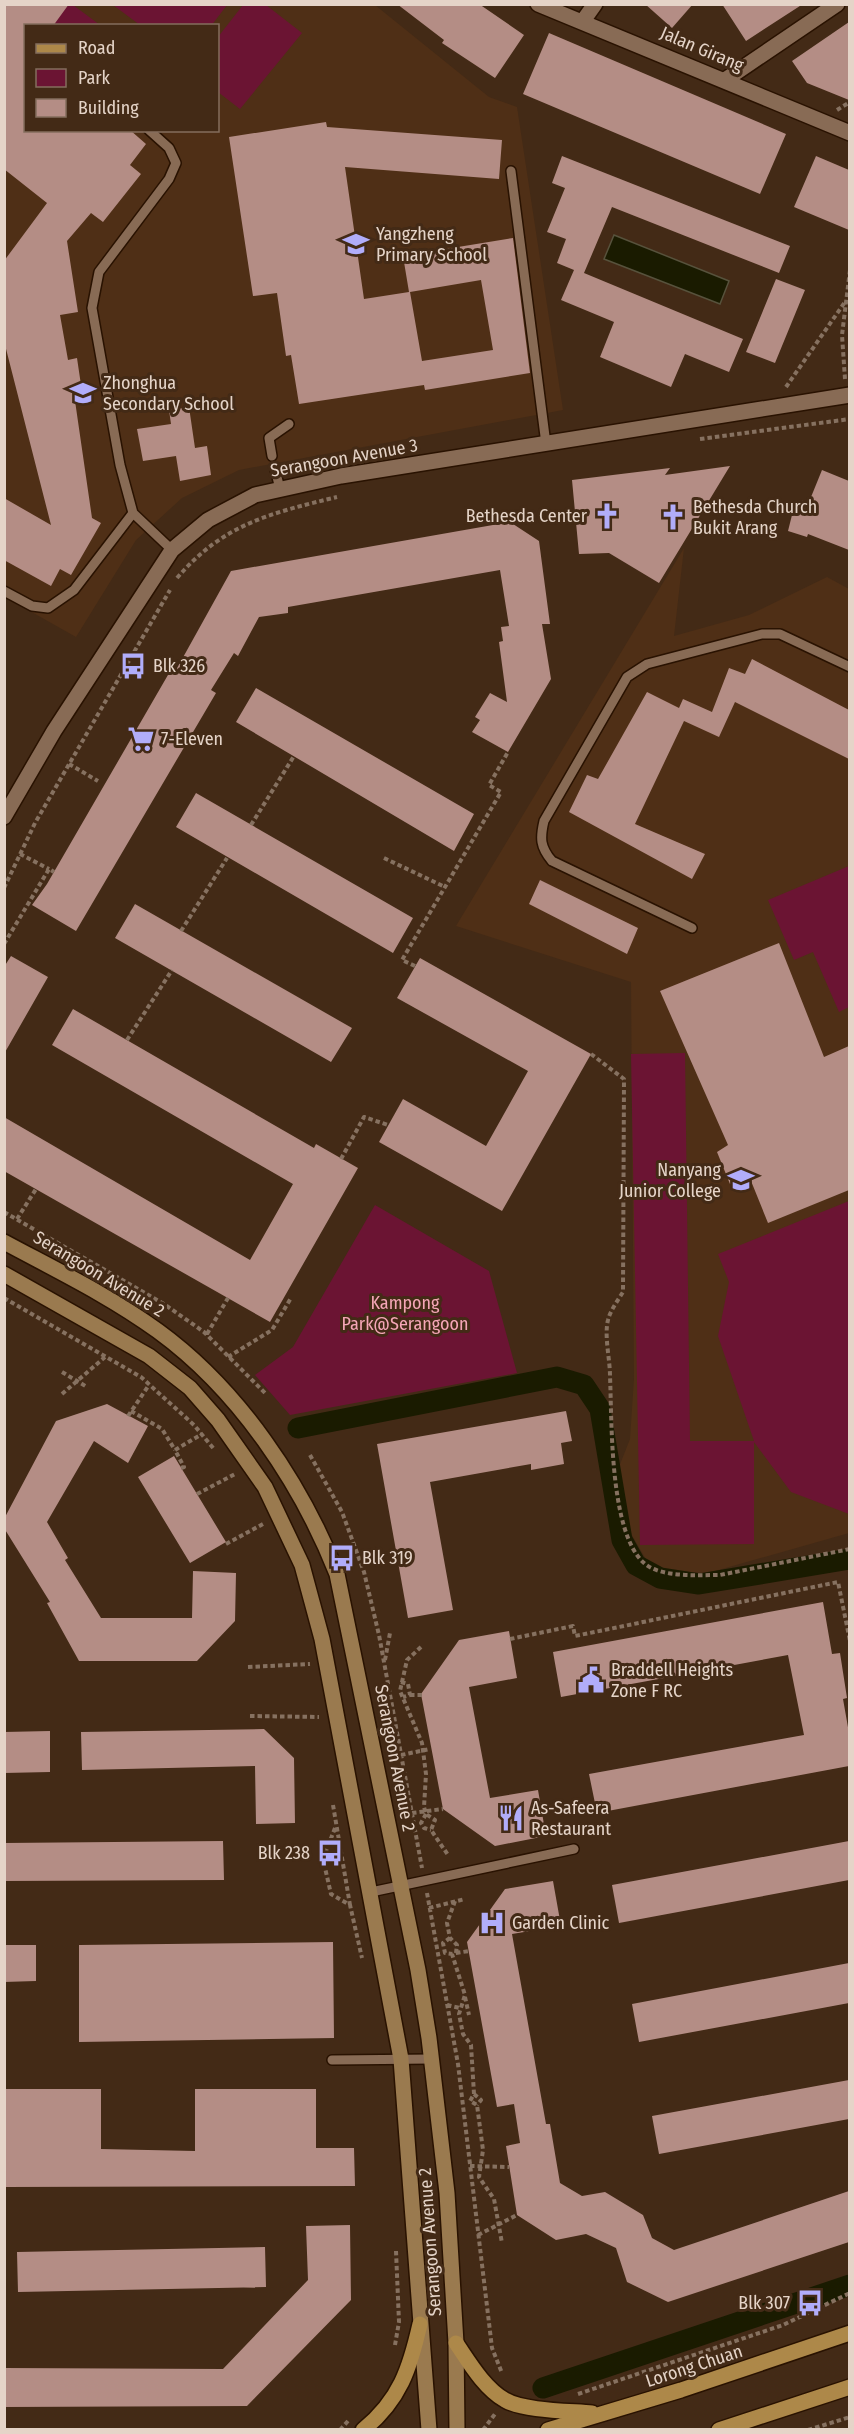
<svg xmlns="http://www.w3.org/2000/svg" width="854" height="2434" viewBox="0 0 854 2434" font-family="'Fira Sans Condensed',sans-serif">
	<rect width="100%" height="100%" fill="#432a16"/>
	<path fill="#4f2f16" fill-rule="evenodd" d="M5,5H375L489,97L517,107L563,410L239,470L182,498L136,540L76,637L5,597ZM26,26H218V130H26Z
		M684,548L674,636L749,615L827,577L849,589V1533L708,1573L674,1571L659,1567L647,1561L626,1525L617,1472L630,1439L634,1379L631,982L456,926Z"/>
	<path fill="#6b1433" d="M64,4L73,5L100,25L48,26Z
		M113,5H227L211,26L140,25Z
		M243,5H266L302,33L240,109L218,92V37Z
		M849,866V1007L839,1012L813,952L794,960L768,900Z
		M685,1053L690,1441H754L718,1336L729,1282L718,1254L849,1201V1514L791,1492L754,1442V1544L640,1545L631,1054Z
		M375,1205L489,1271L517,1373L290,1415L255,1375L293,1347Z"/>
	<path fill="#1a1b00" stroke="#57523c" stroke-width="1.5" d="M614,235L729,281L720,304L604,259Z"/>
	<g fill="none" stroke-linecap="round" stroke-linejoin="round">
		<path stroke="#1a1b00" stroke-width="21" d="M298,1428L557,1377L584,1385L600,1409L622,1540L636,1565L660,1578L699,1584L850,1559
			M543,2388L850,2285"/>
	</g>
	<path fill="#b48d85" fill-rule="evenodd" d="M4,4H69L53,26H26V130H130L146,144L130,165L141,174L103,222L91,213L67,241L78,312L60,315L68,360L77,358L81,385L73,387L92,518L101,523L71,575L60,569L51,586L4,560V498L51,525L4,341V261L47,203L4,169Z
		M397,4H479L524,35L495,78L442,43L444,40Z
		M645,4H693L672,28Z
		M722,4H803L746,41Z
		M849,22V100L807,83L792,61Z
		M549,33L786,134L760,194L523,94Z
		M326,122L327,127L502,140L499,179L345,167L364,299L409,292L403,256L513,238L530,373L425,390L424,385L299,404L291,355L286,356L277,293L253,296L229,137ZM481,280L493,350L422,361L410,292Z
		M562,156L790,246L779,273L612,207L584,273L743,339L729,372L685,354L671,387L600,357L614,322L561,300L574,270L557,263L566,239L547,232L565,188L552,183Z
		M816,156L849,170V230L794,207Z
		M776,279L805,290L775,363L746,352Z
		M189,407L195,448L207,446L211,475L180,481L176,456L143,461L137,429L171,424L169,410Z
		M730,466L659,583L609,553L579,554L572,480L670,468L665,475Z
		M822,470L849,481V550L808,534L807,537L788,531L793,511L796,512L799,500L809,502Z
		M510,522L539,541L550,624H542L551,679L508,752L472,732L480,720L475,717L490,693L507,702L499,642L503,641L501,627L509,626L500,570L288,607V613L259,617L238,656L234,653L211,690L216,693L76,931L32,905L47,884L172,668L176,670L231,571Z
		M752,659L849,710V759L735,702L719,737L684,721L635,824L705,854L692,879L569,812L587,775L598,779L647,692L679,708L683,699L712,712L729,668L745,674Z
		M256,688L474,814L454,851L236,722Z
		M196,793L413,918L393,953L176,827Z
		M540,880L638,928L627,954L529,904Z
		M135,904L352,1028L331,1062L115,938Z
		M779,943L824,1057L849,1046V1190L768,1223L749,1176L730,1184L717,1152L728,1145L660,991Z
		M11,956L48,977L4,1054V967Z
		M420,958L591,1054L502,1211L379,1142L403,1099L486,1146L528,1071L397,998Z
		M73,1009L314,1148L316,1144L358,1168L270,1322L4,1171V1117L250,1260L293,1184L52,1045Z
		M107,1404L148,1426L128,1463L94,1441L47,1522L68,1558L65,1560L101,1618H192L193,1571L236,1573L235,1621L197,1661H79L47,1603L50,1602L4,1528V1519L56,1421Z
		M566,1411L572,1441L561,1443L564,1464L531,1470V1464L430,1482L453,1610L408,1618L377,1444Z
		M174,1456L226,1542L190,1563L138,1477Z
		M823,1602L832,1654L840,1653L847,1698L843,1699L849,1733V1766L597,1813L589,1774L804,1735L788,1655L561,1697L553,1652Z
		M509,1631L517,1678L469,1687L490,1798L538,1790L546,1836L495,1846L443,1809L421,1694L459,1640Z
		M264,1729L294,1758L295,1823L256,1824L255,1766L82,1770L81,1732Z
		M50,1731V1772L4,1773V1732Z
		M223,1841L224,1880L4,1881V1843Z
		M849,1841V1880L619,1923L612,1885Z
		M553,1881L561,1926L512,1934L546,2124H550L560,2183L582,2196L605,2192L643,2215L652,2238L674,2250L849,2191V2242L668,2302L627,2282L616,2248L586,2234L556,2240L517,2215L506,2146L520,2143L514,2104L497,2107L467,1942L505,1889Z
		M333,1942L334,2038L79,2042V1945Z
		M4,1945H36V1981L4,1982Z
		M849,1963V2003L639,2042L632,2004Z
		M849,2080V2119L659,2154L652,2116Z
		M4,2089H101V2149L195,2151V2089H316V2148H354L355,2186L4,2187Z
		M350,2225L351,2300L247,2406L4,2407V2368L223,2369L308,2280L306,2226Z
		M265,2247L266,2287L18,2292L17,2252Z"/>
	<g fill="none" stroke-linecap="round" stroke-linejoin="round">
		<g stroke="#291201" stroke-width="12">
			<path id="service" d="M149,130L169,148L176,163L169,179L99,272L92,308L120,465L133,513L172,550
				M511,171L546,444
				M272,456L269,438L289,424
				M275,469L280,489
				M4,591L32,606L48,608L74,590L133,513
				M692,928L552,861C540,847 540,838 544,821L627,677L647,664L762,634H780L850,667
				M371,1892L574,1849
				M332,2060L432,2059"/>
		</g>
		<g stroke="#291201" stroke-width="18">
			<path id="minor" d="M538,4L850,133
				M583,21L595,4
				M725,80L837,4"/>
		</g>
		<g stroke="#291201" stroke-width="18">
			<path id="tertiary" d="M4,817L54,731L172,550L208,520L255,495L341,476L850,395"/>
		</g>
		<g stroke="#291201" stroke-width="18">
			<path id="secondary" d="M4,1242C56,1270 110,1296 158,1331C239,1390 301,1483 337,1574L418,1970L429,2038L447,2193L456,2343L457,2430
				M4,1274L149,1356L190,1388L218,1420L265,1487L302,1565L322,1639L401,2059L429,2430"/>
		</g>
		<g stroke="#291201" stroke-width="18">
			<path id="primary" d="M456,2343C469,2362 484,2388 505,2400C523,2411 571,2411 592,2413
				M363,2430C400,2400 410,2368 420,2324
				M548,2430L681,2390L850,2333
				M719,2430L850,2387"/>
		</g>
		<path stroke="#867160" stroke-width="4" stroke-dasharray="4.5 3" stroke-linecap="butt" d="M837,110L850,102
			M845,379L842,335L850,270
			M786,387L845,302
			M700,439L850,419
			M177,578C223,524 271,513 337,497
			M69,764L98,781
			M251,825L294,756
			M20,854L49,869
			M384,858L445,887
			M4,888L35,823L170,590
			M181,931L227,858
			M4,944L49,869L54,872
			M415,966L402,960L501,792L489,785L508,752
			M127,1040L172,970
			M591,1054L624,1079L623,1292C618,1300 610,1311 608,1320C604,1336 610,1359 610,1376C612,1420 609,1532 644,1563C661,1578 698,1575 720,1575L850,1549
			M341,1159L364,1117L388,1125
			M4,1212L164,1304L204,1332L265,1393
			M17,1219L36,1189
			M4,1298L141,1377L194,1425L214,1449
			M207,1334L228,1298
			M228,1357L272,1330L291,1298
			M62,1372L87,1387
			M62,1394L105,1357
			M131,1411L162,1429L175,1450
			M128,1416L149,1385
			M310,1455L342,1512L364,1572L379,1635L422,1868
			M181,1468L184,1467L175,1450L202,1434
			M197,1494L235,1474
			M226,1544L263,1524
			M510,1639L573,1626L575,1636L838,1582L850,1641
			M421,1647L407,1660L400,1691L422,1743L426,1774L424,1807L426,1814L435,1820L431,1830L448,1855
			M385,1660L390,1633
			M248,1667L310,1664
			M401,1682L408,1684L410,1695L403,1697
			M410,1695H422
			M250,1716L319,1717
			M401,1755L430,1749
			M333,1805L350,1905
			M412,1813L443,1809
			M426,1814L421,1823L424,1828L431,1830
			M335,1828L323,1859L331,1894L350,1905L362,1958
			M324,1859L341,1855
			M427,1893L458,2064L492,2348L502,2373
			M455,1901L447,1923L450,1938L457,1945L456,1953L452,1954L465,1995L459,2014L463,2034L471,2045L474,2094L470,2101L477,2105L483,2150L479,2177L494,2199L502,2243
			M429,1908L465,1899
			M450,1938L443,1943L445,1953L452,1954
			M456,1953L469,1951
			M465,1997L469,2015
			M447,2005L460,2008
			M474,2094L481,2100L477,2105
			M470,2166L509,2167
			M478,2235L517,2215
			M395,2345L399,2322L396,2251
			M578,2394L783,2325L850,2293
			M340,2430L348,2421
			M483,2430L495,2414
			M808,2430L850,2417"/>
		<use href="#service" stroke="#886b55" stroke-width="9"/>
		<use href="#minor" stroke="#886b55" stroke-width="15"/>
		<use href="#tertiary" stroke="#886b55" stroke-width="15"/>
		<use href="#secondary" stroke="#9a7a4f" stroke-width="15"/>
		<use href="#primary" stroke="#ad8849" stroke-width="15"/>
	</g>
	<defs>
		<g id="school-bare" transform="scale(2.07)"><path d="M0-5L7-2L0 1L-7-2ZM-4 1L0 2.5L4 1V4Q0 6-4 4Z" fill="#b1adfa" stroke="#432a16" stroke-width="2.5" paint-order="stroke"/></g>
		<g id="church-bare" transform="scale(2.07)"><path d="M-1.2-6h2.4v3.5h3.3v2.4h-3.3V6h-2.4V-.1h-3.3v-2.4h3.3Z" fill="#b1adfa" stroke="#432a16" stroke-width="2.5" paint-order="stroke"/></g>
		<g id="bus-bare" transform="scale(2.07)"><path d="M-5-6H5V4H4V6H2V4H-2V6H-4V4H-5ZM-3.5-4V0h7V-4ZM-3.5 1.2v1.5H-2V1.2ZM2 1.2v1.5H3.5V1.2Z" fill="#b1adfa" stroke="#432a16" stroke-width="2.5" paint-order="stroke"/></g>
		<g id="supermarket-bare" transform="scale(2.07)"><path d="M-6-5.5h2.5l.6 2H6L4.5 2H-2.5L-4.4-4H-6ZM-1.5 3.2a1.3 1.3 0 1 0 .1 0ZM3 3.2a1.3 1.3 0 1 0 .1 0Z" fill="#b1adfa" stroke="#432a16" stroke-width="2.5" paint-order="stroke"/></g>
		<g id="university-bare" transform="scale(2.07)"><path d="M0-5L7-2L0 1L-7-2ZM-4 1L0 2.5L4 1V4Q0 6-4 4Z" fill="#b1adfa" stroke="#432a16" stroke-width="2.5" paint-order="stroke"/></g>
		<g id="civic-bare" transform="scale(2.07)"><path d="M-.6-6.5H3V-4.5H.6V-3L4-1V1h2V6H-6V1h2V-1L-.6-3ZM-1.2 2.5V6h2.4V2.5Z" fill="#b1adfa" stroke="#432a16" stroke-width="2.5" paint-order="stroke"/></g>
		<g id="restaurant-bare" transform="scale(2.07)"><path d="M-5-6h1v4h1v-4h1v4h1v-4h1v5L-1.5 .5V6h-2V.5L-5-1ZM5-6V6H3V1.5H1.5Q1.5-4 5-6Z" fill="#b1adfa" stroke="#432a16" stroke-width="2.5" paint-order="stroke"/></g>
		<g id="hospital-bare" transform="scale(2.07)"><path d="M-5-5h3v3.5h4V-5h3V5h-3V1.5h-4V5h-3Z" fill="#b1adfa" stroke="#432a16" stroke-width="2.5" paint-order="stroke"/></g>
	</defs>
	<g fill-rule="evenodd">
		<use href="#school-bare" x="356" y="244"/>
		<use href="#school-bare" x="83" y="393"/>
		<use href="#church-bare" x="607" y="516"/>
		<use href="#church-bare" x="673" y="517"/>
		<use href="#bus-bare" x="133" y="666"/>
		<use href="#supermarket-bare" x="141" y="739"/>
		<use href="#university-bare" x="741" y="1180"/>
		<use href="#bus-bare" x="342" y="1558"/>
		<use href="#civic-bare" x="591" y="1680"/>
		<use href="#restaurant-bare" x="511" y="1818"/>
		<use href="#bus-bare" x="330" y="1853"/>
		<use href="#hospital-bare" x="492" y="1923"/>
		<use href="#bus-bare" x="810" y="2303"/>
	</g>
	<g text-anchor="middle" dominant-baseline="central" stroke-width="6" stroke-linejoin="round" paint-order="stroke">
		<g font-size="18" fill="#e5d4c8" stroke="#432a16">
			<text transform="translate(702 49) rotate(23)">Jalan Girang</text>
			<text transform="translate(344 458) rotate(-10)">Serangoon Avenue 3</text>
			<text transform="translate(99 1274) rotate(31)">Serangoon Avenue 2</text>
			<text transform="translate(395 1758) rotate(79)">Serangoon Avenue 2</text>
			<text transform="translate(430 2242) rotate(-94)">Serangoon Avenue 2</text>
			<text transform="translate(694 2366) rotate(-18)">Lorong Chuan</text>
		</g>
		<g font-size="18" fill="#e5d4c8" stroke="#432a16" text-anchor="start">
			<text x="376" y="234">Yangzheng<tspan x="376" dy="21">Primary School</tspan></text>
			<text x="103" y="383">Zhonghua<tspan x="103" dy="21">Secondary School</tspan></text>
			<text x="693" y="507">Bethesda Church<tspan x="693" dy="21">Bukit Arang</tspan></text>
			<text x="587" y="516" text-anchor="end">Bethesda Center</text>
			<text x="153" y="666">Blk 326</text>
			<text x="161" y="739">7-Eleven</text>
			<text x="721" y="1170" text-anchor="end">Nanyang<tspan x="721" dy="21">Junior College</tspan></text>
			<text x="362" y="1558">Blk 319</text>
			<text x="611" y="1670">Braddell Heights<tspan x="611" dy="21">Zone F RC</tspan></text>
			<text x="531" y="1808">As-Safeera<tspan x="531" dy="21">Restaurant</tspan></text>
			<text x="310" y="1853" text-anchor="end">Blk 238</text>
			<text x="512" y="1923">Garden Clinic</text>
			<text x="790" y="2303" text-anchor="end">Blk 307</text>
		</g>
		<g font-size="18" fill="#f5a6b7" stroke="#432a16">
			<text x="405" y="1303">Kampong<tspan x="405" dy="21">Park@Serangoon</tspan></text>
		</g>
	</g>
	<rect width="854" height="2434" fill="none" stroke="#e5d4c8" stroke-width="12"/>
	<rect x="24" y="24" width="195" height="108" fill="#432a16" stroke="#846e5d" stroke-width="1.5"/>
	<rect x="36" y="44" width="30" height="9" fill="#ad8849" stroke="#846e5d" stroke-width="1.5"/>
	<text x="78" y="54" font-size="18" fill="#e5d4c8">Road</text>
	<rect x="36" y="69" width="30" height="18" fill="#6b1433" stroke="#846e5d" stroke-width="1.5"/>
	<text x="78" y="84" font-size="18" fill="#e5d4c8">Park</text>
	<rect x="36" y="99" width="30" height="18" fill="#b48d85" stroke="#846e5d" stroke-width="1.5"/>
	<text x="78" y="114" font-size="18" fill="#e5d4c8">Building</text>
</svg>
